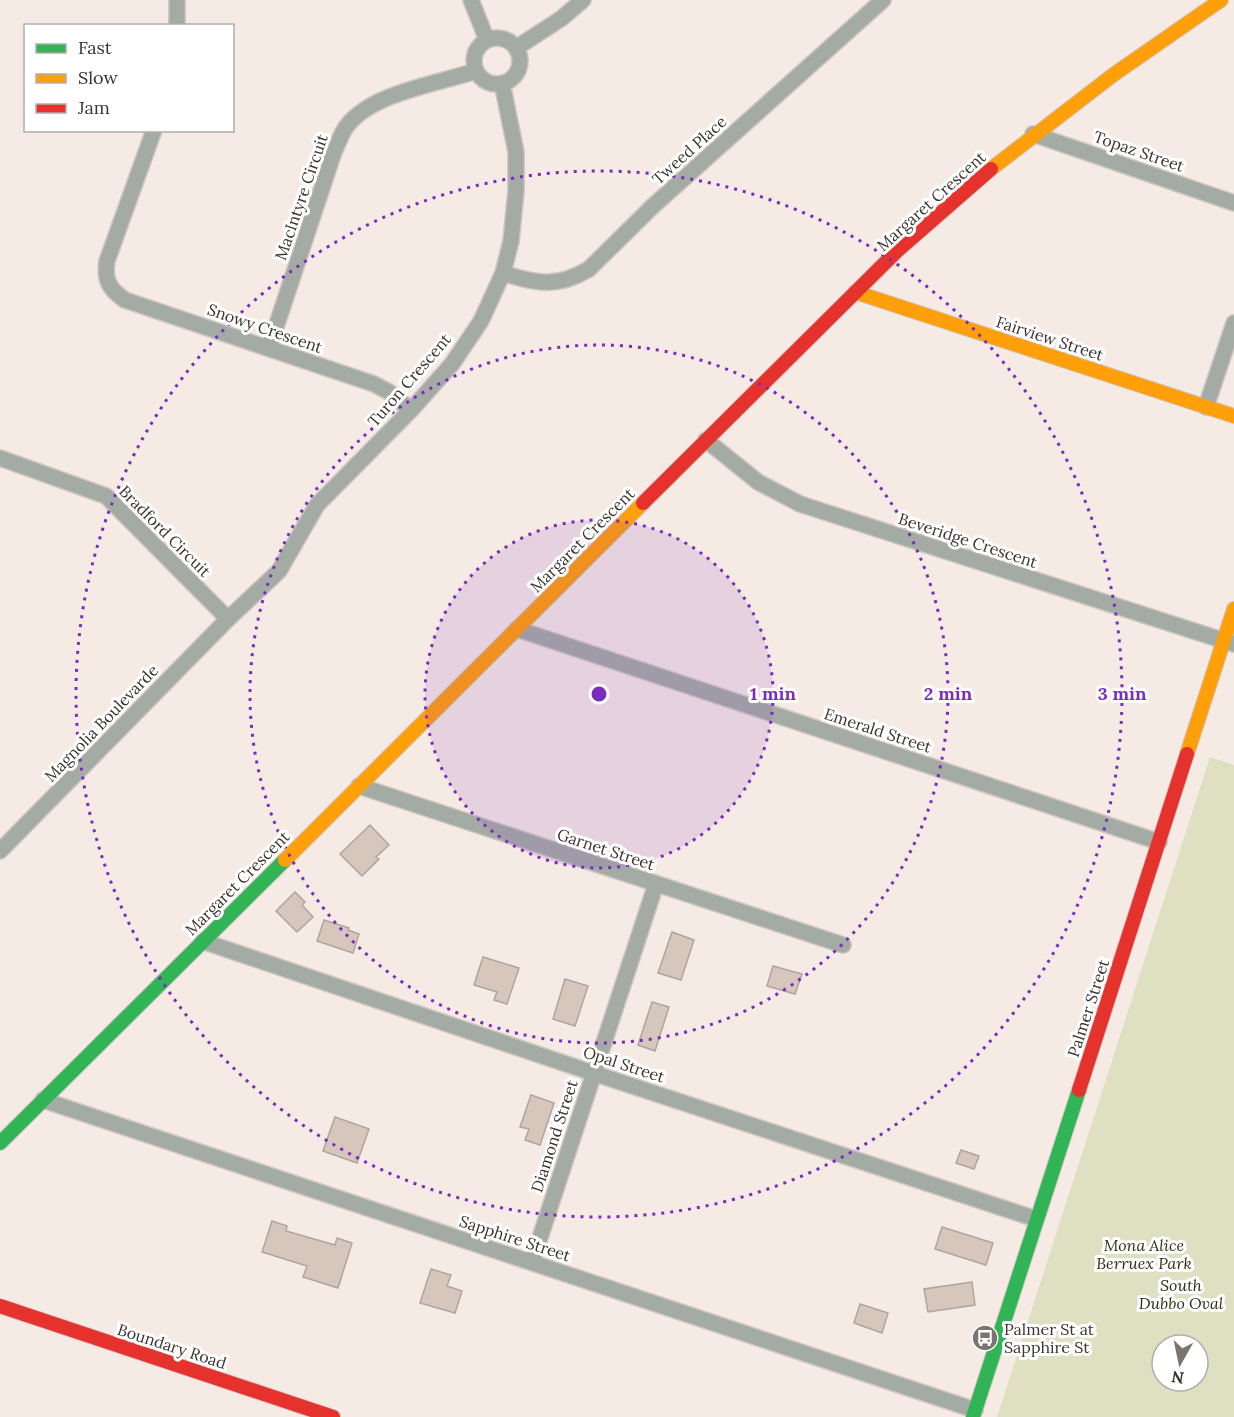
<svg xmlns="http://www.w3.org/2000/svg" width="1234" height="1417" viewBox="0 0 1234 1417" font-family="Lora,serif">
	<rect width="100%" height="100%" fill="#f5eae4"/>
	<path fill="#dee0c1" fill-rule="evenodd" d="M1210,757L1234,765V1417H997ZM1162,1345H1198V1381H1162Z"/>
	<path fill="#d7c6bb" stroke="#ada5a0" stroke-width="1.5" d="M370,825L389,845L376,857L379,859L362,876L340,854Z
		M295,892L305,902L302,905L313,917L297,932L276,911Z
		M324,920L349,928L348,930L359,934L353,953L317,941Z
		M672,932L694,940L681,980L658,973Z
		M483,957L519,968L507,1004L494,1000L497,992L474,985Z
		M773,966L802,974L795,994L767,986Z
		M565,979L588,986L575,1026L553,1019Z
		M652,1002L669,1007L655,1051L638,1045Z
		M531,1095L554,1103L540,1145L525,1140L529,1129L520,1127Z
		M335,1117L369,1129L357,1163L323,1151Z
		M961,1150L979,1156L974,1169L956,1163Z
		M272,1221L287,1226L286,1231L335,1245L337,1238L352,1243L338,1288L303,1277L307,1266L262,1252Z
		M942,1227L993,1243L986,1265L935,1249Z
		M431,1269L451,1275L447,1286L462,1291L455,1313L420,1303Z
		M972,1282L975,1305L928,1312L924,1289Z
		M860,1304L888,1313L882,1333L854,1323Z"/>
	<g fill="none" stroke-linecap="round" stroke-linejoin="round">
		<g stroke="#cec6c2" stroke-width="18">
			<path id="street" d="M471,0L487,40
				M177,26V0
				M474 61a23 23 0 1 1 46 0a23 23 0 1 1-46 0Z
				M516,48L562,18L583,0
				M154,130L107,261C104,280 109,289 125,300L374,384L389,392L411,410
				M1033,134L1234,203
				M503,273C536,284 558,288 589,269L653,206L883,0
				M269,348L334,152C338,144 341,134 346,127C371,93 436,84 476,71
				M1206,407L1234,323
				M706,440L758,482L800,504L1234,644
				M0,458L106,496L228,619
				M517,629L1159,842
				M359,786L843,945
				M0,851L228,619L279,571L317,505L411,410L452,364L481,321L503,273L511,241L516,191V152L502,83
				M202,941L593,1073L1036,1219
				M43,1100L975,1410
				M532,1262L656,884"/>
		</g>
		<g stroke="#cec6c2" stroke-width="16">
			<path id="fast" d="M0,1143L285,860
				M973,1417L1079,1090"/>
		</g>
		<g stroke="#cec6c2" stroke-width="16">
			<path id="slow" d="M991,169L1113,75L1221,0
				M855,292L1234,416
				M1187,754L1234,609
				M285,860L643,503"/>
		</g>
		<g stroke="#cec6c2" stroke-width="16">
			<path id="jam" d="M643,503L897,251L991,169
				M1079,1090L1187,754
				M0,1306L333,1417"/>
		</g>
		<use href="#street" stroke="#a4aba5" stroke-width="15"/>
		<use href="#fast" stroke="#30b455" stroke-width="14"/>
		<use href="#slow" stroke="#ff9f0a" stroke-width="14"/>
		<use href="#jam" stroke="#e5322d" stroke-width="14"/>
	</g>
	<circle cx="599" cy="694" r="174" fill="#7b2cbf" fill-opacity=".12"/>
	<g fill="none" stroke="#7b2cbf" stroke-width="3" stroke-dasharray="3 6">
		<circle cx="599" cy="694" r="174"/>
		<circle cx="599" cy="694" r="349"/>
		<circle cx="599" cy="694" r="523"/>
	</g>
	<defs>
		<g id="bus-disc" transform="scale(1.35)"><circle r="9.5" fill="#7c746f" stroke="#fff"/><path d="M-5-6H5V4H4V6H2V4H-2V6H-4V4H-5ZM-3.5-4V0h7V-4ZM-3.5 1.2v1.5H-2V1.2ZM2 1.2v1.5H3.5V1.2Z" fill="#fff"/></g>
	</defs>
	<g fill-rule="evenodd">
		<use href="#bus-disc" x="985" y="1338"/>
	</g>
	<g text-anchor="middle" dominant-baseline="central" stroke-width="6" stroke-linejoin="round" paint-order="stroke">
		<g font-size="16" fill="#3b3430" stroke="#fff">
			<text transform="translate(689 150) rotate(-42)">Tweed Place</text>
			<text transform="translate(1139 151) rotate(19)">Topaz Street</text>
			<text transform="translate(301 197) rotate(-71)">MacIntyre Circuit</text>
			<text transform="translate(931 201) rotate(-42)">Margaret Crescent</text>
			<text transform="translate(265 328) rotate(19)">Snowy Crescent</text>
			<text transform="translate(1050 338) rotate(18)">Fairview Street</text>
			<text transform="translate(409 380) rotate(-49)">Turon Crescent</text>
			<text transform="translate(165 531) rotate(45)">Bradford Circuit</text>
			<text transform="translate(582 540) rotate(-45)">Margaret Crescent</text>
			<text transform="translate(968 540) rotate(18)">Beveridge Crescent</text>
			<text transform="translate(101 723) rotate(-46)">Magnolia Boulevarde</text>
			<text transform="translate(878 730) rotate(18)">Emerald Street</text>
			<text transform="translate(606 849) rotate(18)">Garnet Street</text>
			<text transform="translate(237 883) rotate(-45)">Margaret Crescent</text>
			<text transform="translate(1088 1008) rotate(-72)">Palmer Street</text>
			<text transform="translate(624 1064) rotate(18)">Opal Street</text>
			<text transform="translate(554 1136) rotate(-72)">Diamond Street</text>
			<text transform="translate(515 1238) rotate(18)">Sapphire Street</text>
			<text transform="translate(172 1346) rotate(18)">Boundary Road</text>
		</g>
		<g font-size="16" font-style="italic" fill="#2b3113" stroke="#fff">
			<text x="1144" y="1245">Mona Alice<tspan x="1144" dy="18">Berruex Park</tspan></text>
			<text x="1181" y="1285">South<tspan x="1181" dy="18">Dubbo Oval</tspan></text>
		</g>
		<g font-size="16" fill="#3b3430" stroke="#fff" text-anchor="start">
			<text x="1004" y="1329">Palmer St at<tspan x="1004" dy="18">Sapphire St</tspan></text>
		</g>
	</g>
	<circle cx="599" cy="694" r="9" fill="#7b2cbf" stroke="#fff" stroke-width="3"/>
	<g font-size="18" text-anchor="middle" font-weight="bold" fill="#7b2cbf" stroke="#fff" stroke-width="6" stroke-linejoin="round" paint-order="stroke">
		<text x="773" y="700">1 min</text>
		<text x="948" y="700">2 min</text>
		<text x="1122" y="700">3 min</text>
	</g>
	<rect x="24" y="24" width="210" height="108" fill="#ffffff" stroke="#b1aeac" stroke-width="1.5"/>
	<rect x="36" y="44" width="30" height="9" fill="#30b455" stroke="#b1aeac" stroke-width="1.5"/>
	<text x="78" y="54" font-size="18" fill="#3b3430">Fast</text>
	<rect x="36" y="74" width="30" height="9" fill="#ff9f0a" stroke="#b1aeac" stroke-width="1.5"/>
	<text x="78" y="84" font-size="18" fill="#3b3430">Slow</text>
	<rect x="36" y="104" width="30" height="9" fill="#e5322d" stroke="#b1aeac" stroke-width="1.5"/>
	<text x="78" y="114" font-size="18" fill="#3b3430">Jam</text>
	<g transform="translate(1180 1363) rotate(189)"><circle r="28" fill="#ffffff" stroke="#b1aeac" stroke-width="1.5"/>
	<path d="M0-4.5L10 22L0 15L-10 22Z" fill="#7c746f"/>
	<text y="-9" font-size="16" font-weight="bold" text-anchor="middle" fill="#3b3430">N</text>
	</g>
</svg>
